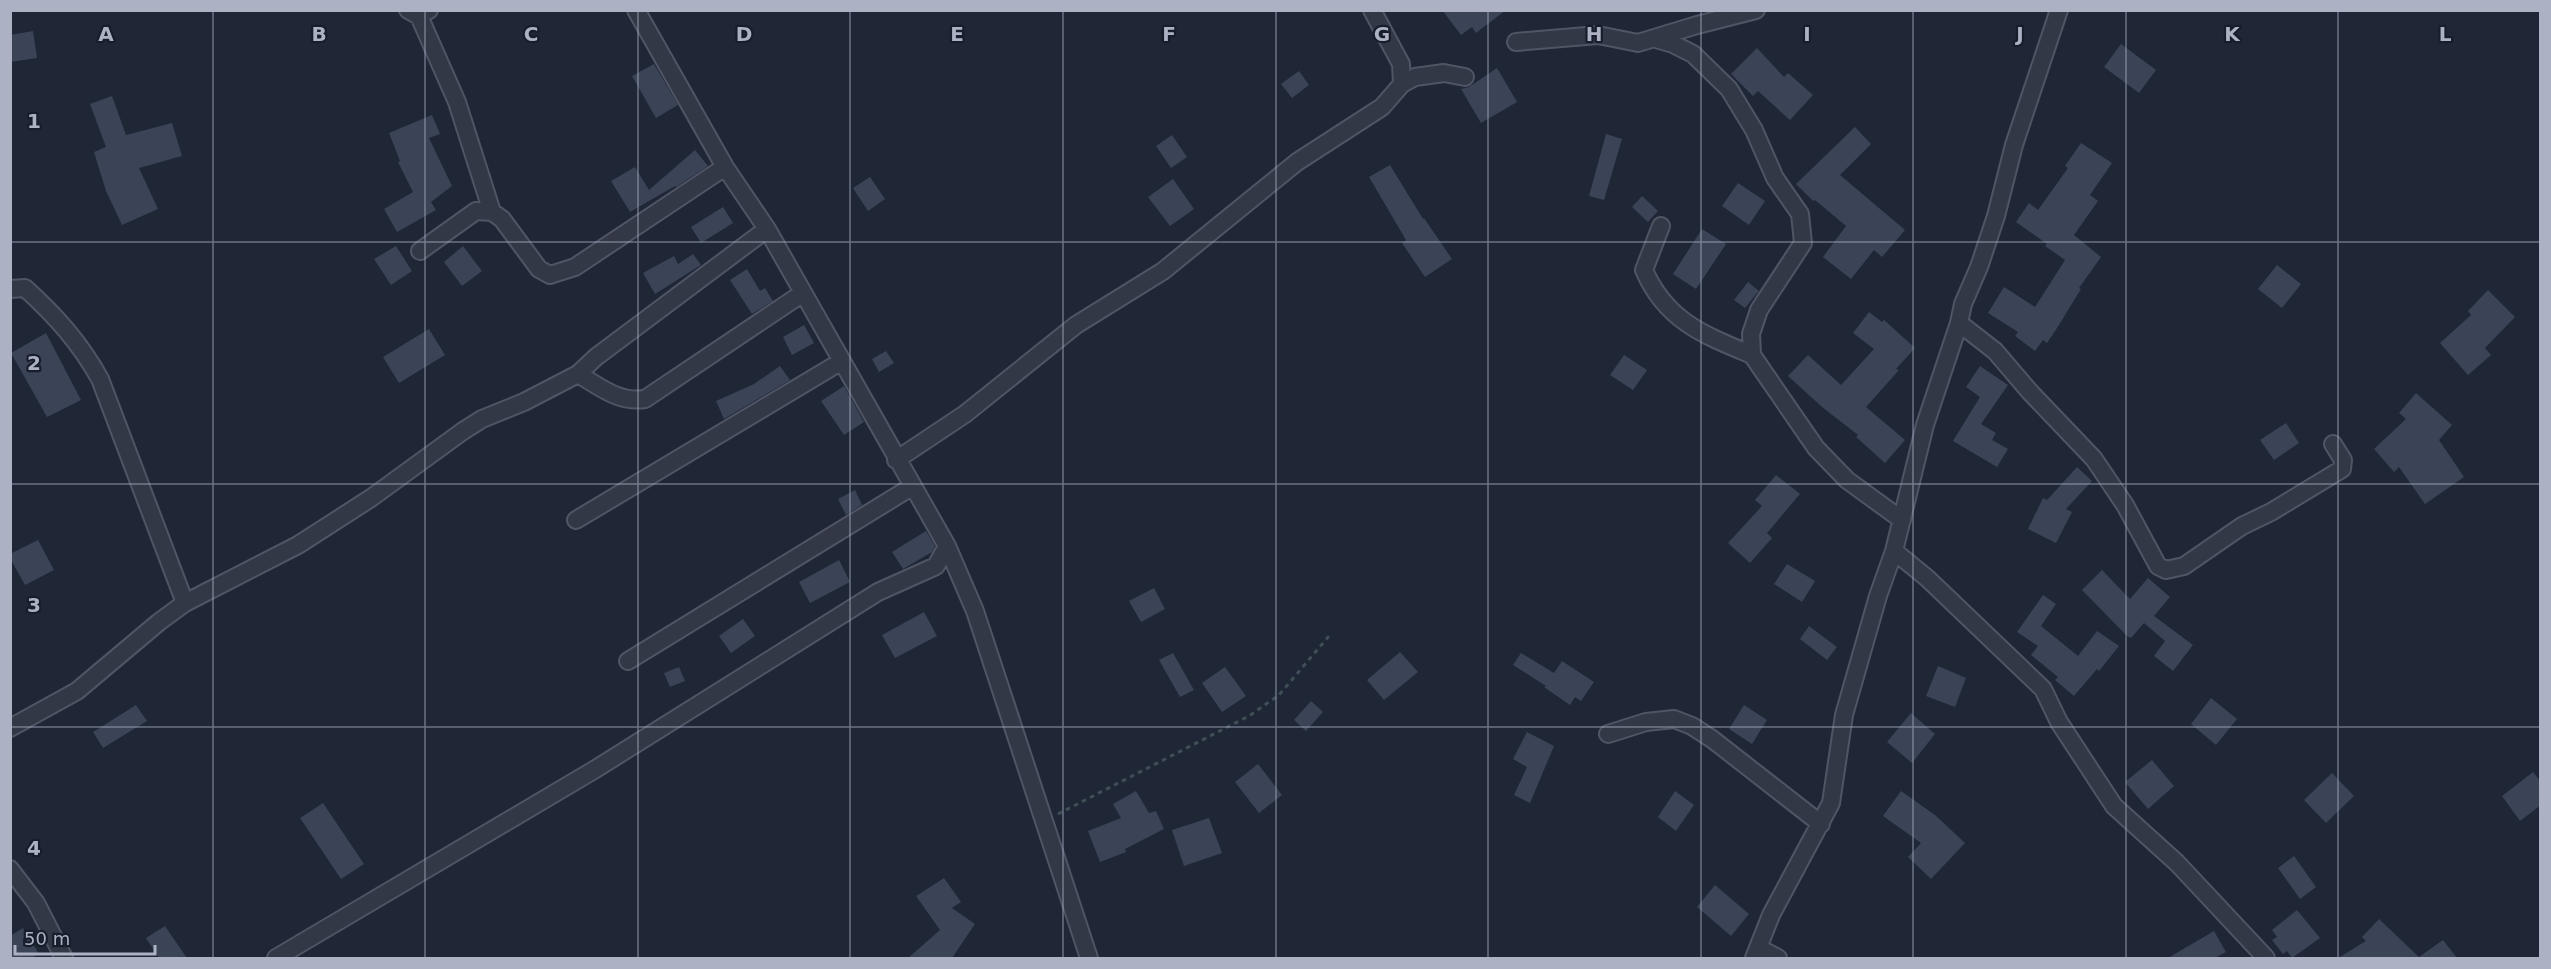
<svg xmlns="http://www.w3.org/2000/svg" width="2551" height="969" viewBox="0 0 2551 969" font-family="'DejaVu Sans',sans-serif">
	<rect width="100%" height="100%" fill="#1f2636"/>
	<path fill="#3b4357" d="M1442,10H1506L1476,33L1472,27L1461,35Z
		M33,31L37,58L10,62V35Z
		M2121,44L2156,70L2139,93L2104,67Z
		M1757,48L1784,77L1788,73L1813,95L1790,120L1758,91L1753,96L1731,74Z
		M654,64L678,105L656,118L632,76Z
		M1497,68L1517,102L1481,123L1461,89L1469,87Z
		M1299,71L1309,85L1292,98L1281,84Z
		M112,96L126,135L172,123L182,156L139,168L158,209L122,225L106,191L94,152L106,147L90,104Z
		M432,115L440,134L429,138L452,186L431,202L436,210L397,232L384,209L413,192L398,162L400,161L389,133Z
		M1855,127L1871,144L1840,175L1905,230L1882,257L1874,250L1851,279L1823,257L1846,226L1815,200L1813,201L1796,184Z
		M1606,134L1622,139L1604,200L1589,196Z
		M1172,135L1187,157L1171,168L1156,146Z
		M2081,143L2112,163L2090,195L2098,201L2074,235L2101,257L2079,288L2081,289L2059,325L2047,343L2043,340L2035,351L2015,336L2018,332L1988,313L2004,287L2035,307L2065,260L2045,246L2047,244L2016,222L2029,203L2038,210L2068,168L2065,166Z
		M695,150L708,166L676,187L675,186L630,212L611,181L635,167L649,190Z
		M1390,165L1423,219L1424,218L1452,259L1425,277L1402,243L1406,240L1369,177Z
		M870,177L885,199L868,211L853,188Z
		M1173,179L1194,209L1170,226L1148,197Z
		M1738,183L1765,201L1749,225L1722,206Z
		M1642,196L1658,211L1648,222L1632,207Z
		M723,207L733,223L701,243L691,227Z
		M1702,229L1726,244L1696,289L1673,274Z
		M396,246L412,271L391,285L374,259Z
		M463,246L482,271L462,286L444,262Z
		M693,254L701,265L655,294L643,273L674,256L678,264Z
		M2277,265L2301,284L2282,308L2258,289Z
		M747,269L760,291L765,288L773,301L752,314L730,280Z
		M1748,282L1759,291L1745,308L1734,300Z
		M2488,290L2515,317L2485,348L2491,355L2468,375L2440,343L2471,315L2468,311Z
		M1869,312L1882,322L1884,320L1915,348L1896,369L1899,370L1866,407L1905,440L1885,463L1856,437L1858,435L1822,407L1788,376L1808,355L1841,385L1874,349L1853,333Z
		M804,325L814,343L792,355L783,337Z
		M429,329L445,355L399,383L383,357Z
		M46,333L81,400L47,417L11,353Z
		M886,351L894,363L879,372L872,359Z
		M1624,355L1647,370L1633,390L1610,375Z
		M780,366L790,380L724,419L716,401L754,384Z
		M1980,366L2008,385L1981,424L1996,433L1992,440L2008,449L1997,467L1953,441L1980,397L1966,387Z
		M844,386L864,422L844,435L821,401Z
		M2416,393L2452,425L2439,440L2464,477L2425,504L2399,467L2394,472L2374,449L2406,419L2399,413Z
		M2286,423L2299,443L2274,460L2260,440Z
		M2077,467L2092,481L2066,509L2072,512L2056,543L2028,529L2043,498L2047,500Z
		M1776,475L1800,494L1767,533L1772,538L1750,563L1728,543L1762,506L1755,500Z
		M855,490L862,505L846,515L838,499Z
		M926,531L935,546L932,552L903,569L892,552Z
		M38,540L54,570L25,585L10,558V554Z
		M839,560L850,582L810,603L799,582Z
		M1787,564L1815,581L1802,602L1774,584Z
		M2102,570L2130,599L2148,578L2170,597L2154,616L2193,645L2173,671L2154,656L2165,641L2144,623L2131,638L2127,636L2082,590Z
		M1154,588L1165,609L1141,622L1129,601Z
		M2043,595L2056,604L2041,626L2078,656L2097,631L2119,646L2099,671L2097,669L2074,696L2055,680L2058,677L2031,655L2038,646L2017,632Z
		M924,612L937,636L895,658L882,635Z
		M743,619L755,636L731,653L719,636Z
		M1809,626L1837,647L1827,660L1800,639Z
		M1400,652L1418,672L1384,700L1367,680Z
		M1173,653L1194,690L1180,697L1159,660Z
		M1521,653L1554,673L1562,661L1594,682L1581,701L1575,697L1570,705L1544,687L1546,686L1513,665Z
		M1938,666L1966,678L1955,707L1926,696Z
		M679,667L685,681L670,687L664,673Z
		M1225,667L1246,696L1222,712L1202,683Z
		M2211,698L2237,719L2216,745L2191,724Z
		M1311,701L1323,712L1306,731L1294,720Z
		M136,705L147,721L103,748L93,732Z
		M1744,705L1767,720L1752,744L1729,729Z
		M1911,713L1935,734L1912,763L1887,742Z
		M1527,732L1554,746L1530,803L1514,795L1527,767L1513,759Z
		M2152,760L2174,786L2148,809L2125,782Z
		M1258,764L1282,795L1259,813L1235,782Z
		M2533,772L2541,782V805L2520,821L2502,796Z
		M2332,773L2354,796L2326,823L2304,800Z
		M1136,791L1149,813L1156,811L1164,829L1125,849L1126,852L1100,862L1088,831L1121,818L1113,804Z
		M1675,791L1694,805L1676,831L1658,817Z
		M1901,791L1935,815L1965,843L1931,879L1908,857L1921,843L1883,816Z
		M323,803L364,864L341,879L300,818Z
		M1209,818L1222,853L1184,866L1172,830Z
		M2294,856L2316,887L2300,899L2278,868Z
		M944,878L961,902L952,908L975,924L952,958H908L940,930L916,896Z
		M1715,885L1749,914L1731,936L1697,907Z
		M2297,910L2320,938L2292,958L2287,951L2283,954L2272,940L2277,937L2272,930Z
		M2379,919L2419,957L2443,940L2457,958H2338L2366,941L2362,937Z
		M165,926L187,958H159L146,938Z
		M23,928L39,954L31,958H10V936Z
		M2214,931L2226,952L2215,958H2168Z"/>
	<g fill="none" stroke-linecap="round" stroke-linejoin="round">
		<g stroke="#505565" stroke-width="20">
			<path id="street" d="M408,10L419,16L429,10
				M636,10L725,167L767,229L947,546L975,611L1089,958
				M1372,10L1401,64L1402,84
				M419,16L457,102L492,212
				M1656,39L1673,44L1693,54L1729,89L1754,130L1775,178L1800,214L1803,243L1759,310L1751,334L1752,355L1816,448L1847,480L1902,520
				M1516,42L1598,35L1638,43L1697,25L1756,10
				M1661,226L1644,270C1666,321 1704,335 1752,355
				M420,251L476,211L492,212L502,219L539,269L550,275L575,267L725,167
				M10,289L25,288C56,316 80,343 100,379L185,603
				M1959,323L1995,351L2030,392L2094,459L2125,505L2158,566L2166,570L2184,566L2242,526L2271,512L2342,469L2343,460L2333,444
				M578,374C600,387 619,403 645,399L803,293
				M896,460L965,414L1076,325L1163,271L1297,162L1382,107L1402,84L1415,77L1444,73L1465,77
				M576,520L842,361
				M1894,551L1927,578L2043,689L2059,722L2114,806L2177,863L2266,958
				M628,661L913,486
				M10,728L77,691L159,622L185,603L298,545L371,498L463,431L482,419L524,402L578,374L596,357L767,229
				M1608,734L1646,722L1674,719L1692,726L1712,739L1821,824
				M10,869L36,903L64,958
				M1759,948L1778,958
				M276,958L594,770L878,592L936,566L947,546
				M1754,958L1771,915L1831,803L1844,715L1878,596L1894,551L1925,425L1959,323L1963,304L1979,267L1996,216L2014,145L2059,10"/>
		</g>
		<path stroke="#3f4f55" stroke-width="3" stroke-dasharray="4.5 4.5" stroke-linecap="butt" d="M1058,814L1249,716L1279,695L1329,636"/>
		<use href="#street" stroke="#333847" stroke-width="16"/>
	</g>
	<path fill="none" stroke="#acb2c4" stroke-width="1.5" stroke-opacity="0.55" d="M213,10V958M425,10V958M638,10V958M850,10V958M1063,10V958M1276,10V958M1488,10V958M1701,10V958M1913,10V958M2126,10V958M2338,10V958M10,242H2540M10,484H2540M10,727H2540"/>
	<g font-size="20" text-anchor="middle" font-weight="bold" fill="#acb2c4" stroke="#181d2b" stroke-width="4.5" stroke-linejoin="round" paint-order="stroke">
		<text x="106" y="41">A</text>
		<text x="319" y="41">B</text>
		<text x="531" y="41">C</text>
		<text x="744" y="41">D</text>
		<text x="957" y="41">E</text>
		<text x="1169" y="41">F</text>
		<text x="1382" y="41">G</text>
		<text x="1594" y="41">H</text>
		<text x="1807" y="41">I</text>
		<text x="2020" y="41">J</text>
		<text x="2232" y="41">K</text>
		<text x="2445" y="41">L</text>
		<text x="34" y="128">1</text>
		<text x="34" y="370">2</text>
		<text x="34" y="612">3</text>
		<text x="34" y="855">4</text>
	</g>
	<rect width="2551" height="969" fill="none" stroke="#acb2c4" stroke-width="24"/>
	<path d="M15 945v9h140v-9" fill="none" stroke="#acb2c4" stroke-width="3"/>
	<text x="24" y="945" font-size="18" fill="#acb2c4" stroke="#181d2b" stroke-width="4.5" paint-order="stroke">50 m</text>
</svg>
